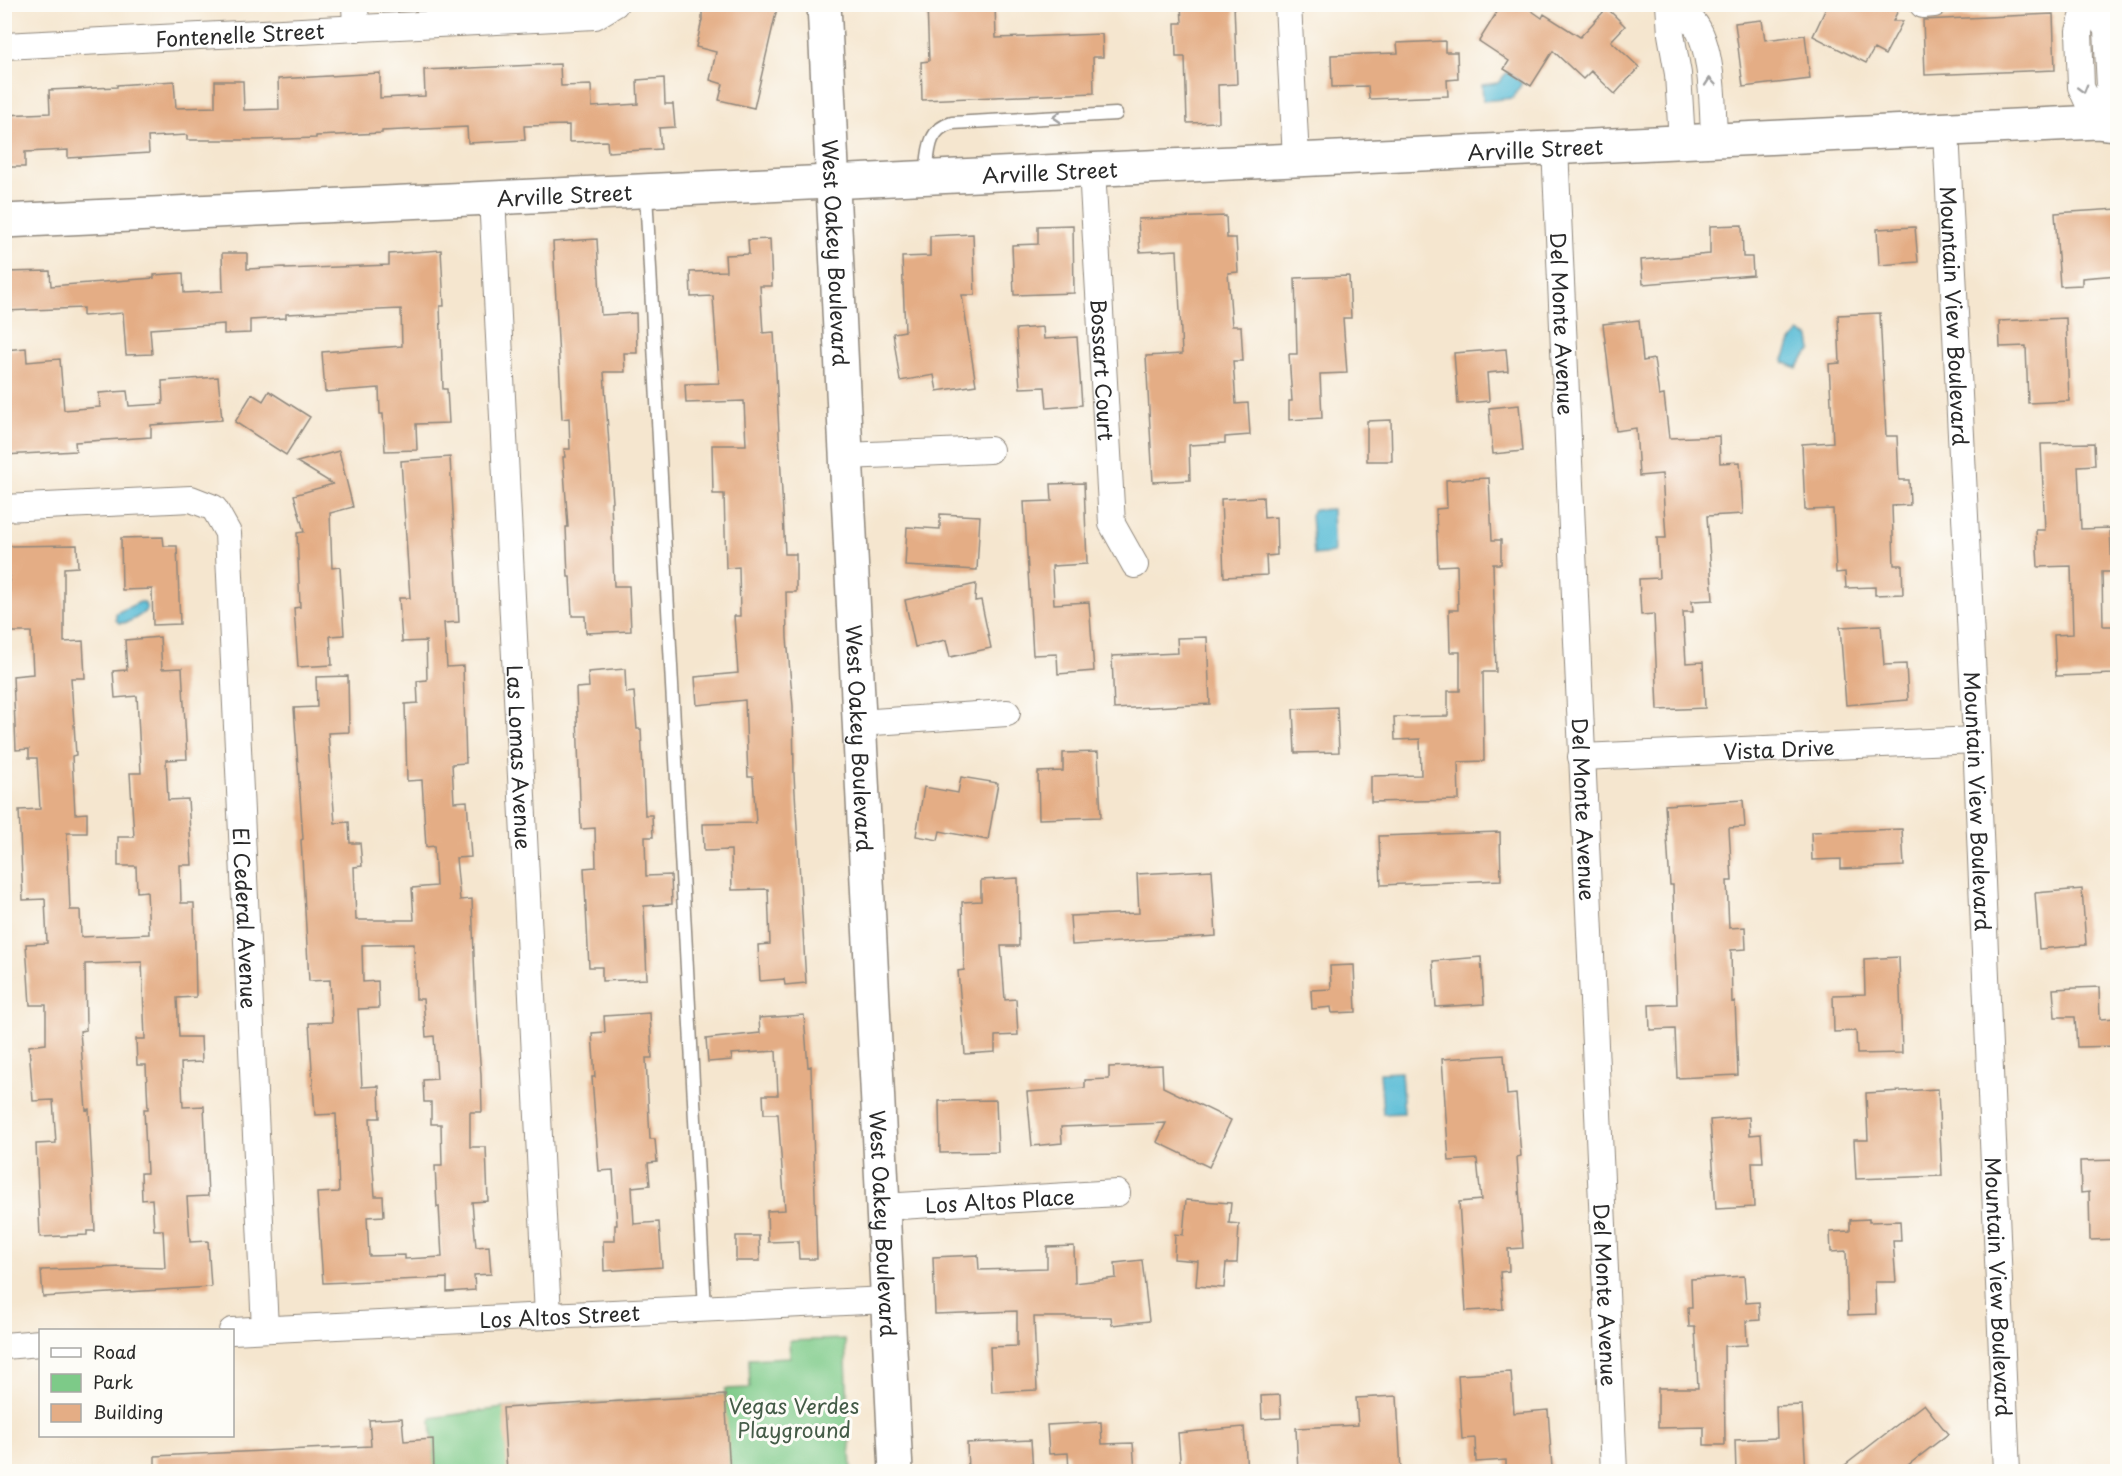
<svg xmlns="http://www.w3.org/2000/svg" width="2122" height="1476" viewBox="0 0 2122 1476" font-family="'Playpen Sans',sans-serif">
	<rect width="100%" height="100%" fill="#fdfcf7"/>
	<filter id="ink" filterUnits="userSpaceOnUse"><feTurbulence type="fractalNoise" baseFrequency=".0167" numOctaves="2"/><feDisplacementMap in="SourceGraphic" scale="12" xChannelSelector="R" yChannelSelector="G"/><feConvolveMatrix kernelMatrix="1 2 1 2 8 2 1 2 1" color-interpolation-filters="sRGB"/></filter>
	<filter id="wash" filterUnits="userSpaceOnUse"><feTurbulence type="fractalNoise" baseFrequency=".008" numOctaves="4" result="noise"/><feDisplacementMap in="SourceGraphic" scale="24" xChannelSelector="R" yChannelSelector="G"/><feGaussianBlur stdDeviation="1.35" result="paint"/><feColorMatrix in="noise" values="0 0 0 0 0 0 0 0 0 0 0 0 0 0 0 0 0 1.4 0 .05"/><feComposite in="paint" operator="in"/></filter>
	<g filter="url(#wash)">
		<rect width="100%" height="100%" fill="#f5e6cf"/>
		<path fill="#7dca88" stroke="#547a5a" stroke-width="1.5" d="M845,1339L851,1471H434L431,1418L503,1408L725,1395V1389L750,1388L749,1359L790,1357L789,1341Z"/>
		<path fill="#58bcd6" stroke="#427480" stroke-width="1.5" d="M1507,72L1522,83L1513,98L1483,101L1482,85L1498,83Z
			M1799,332L1810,338L1812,350L1805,356L1797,368L1783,362L1791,342Z
			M1332,509L1334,553L1314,555L1311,515L1314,510Z
			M140,602H144L147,609C141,616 128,624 119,623L116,620V613Z
			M1401,1072L1404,1113L1383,1114L1380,1073Z"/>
		<g id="blocks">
			<path fill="#e4ad85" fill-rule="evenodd" d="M702,4H778L754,108L719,100L723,84L710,80L716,52L696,47L702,20Z
				M927,4H995L996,38L1102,34L1103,57H1093L1094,93L922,100L921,62L929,61Z
				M1181,4H1234L1237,84L1218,85L1219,122L1187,123L1185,57H1176L1175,23H1182Z
				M1502,4H1522L1542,18L1544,14L1580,37L1607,8L1625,26L1611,41L1639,67L1615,94L1591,71L1583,79L1553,51L1531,86L1504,69L1509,61L1479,41Z
				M1828,4H1901L1893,21H1903L1885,55L1874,49L1866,63L1813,36Z
				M2053,14L2055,70L1925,75L1923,20Z
				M1762,20L1765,40L1805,35L1810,79L1743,87L1735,23Z
				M1445,41V52H1457L1458,79L1447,80L1448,96L1369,99L1368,86L1332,87L1331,55L1398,53L1397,43Z
				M560,64L561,86L591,85L592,107L638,104L637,80L664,78L665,104H673L675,127L659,128L661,149L608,152L607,141L569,142V125L524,126L525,140L468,143L467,127L382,131V133L316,136V138L257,140H187V135L148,137L149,153L68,158V150L25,152V167H4V115L50,113L49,90L117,87V85L174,81L176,108L215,107V81H243L244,110L279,109L278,79L380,73V98L425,96L424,70Z
				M2118,209V275L2082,278V285L2060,286L2055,213Z
				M1226,216L1227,238H1236L1238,272L1228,273L1232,326H1241L1243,361H1233L1236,404L1248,403L1250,435L1225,437V443L1189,445L1190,480L1153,482L1146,356L1182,354L1177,250L1140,252L1138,219Z
				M1073,225L1074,293L1014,295L1012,245L1038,244V226Z
				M1742,225L1743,257H1752L1753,275L1643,284L1641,260L1710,254V226Z
				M1915,227L1918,262L1879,265L1877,229Z
				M973,234L975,295H962L976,385L937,391L934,375L900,381L893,333L905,331L902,257L930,256V236Z
				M597,239L601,315L636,313L637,353H624L625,372H604L613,502H611L614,586H629L631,631L586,633L585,616H572L570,577H568L566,527H568L563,457H565L564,449H570L569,418L562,419L553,242Z
				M770,239L772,286H760L763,333L774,332L785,554H796V592H786L787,638L793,706L794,775L806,983L785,985L784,979L760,981L758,945L770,944L768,889L732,890L731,850L704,851L703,824L756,823L753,777H748L745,700L697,705L695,677L738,673L734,616H740L739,567L726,568L724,494H713L712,445H746L744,401L686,403L685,384L719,383L713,296L691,297L690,272L726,271L725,255L749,254L748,240Z
				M441,250L444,306H440L443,389H447L449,423L416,424L417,450L385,451L383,414H380L379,388L325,392L322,352L402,346L401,309L286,314V318L250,320V333L224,334V324L150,329L152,354L126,355L123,313L83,316V308L4,311V272L50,271L51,286L154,278V275L183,273L184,293L223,291L222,253H247V269L285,267V269L389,265V254Z
				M1349,276L1351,318H1343L1347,373L1320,374L1322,418L1289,420V401H1292L1289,354H1297L1295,278Z
				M1880,313L1886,436H1897L1899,480H1909L1910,505L1892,506L1894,565H1902L1903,594L1875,595V587L1846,588L1845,572L1836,573L1833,509L1805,510L1802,444L1833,442L1829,364L1840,363L1838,315Z
				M2066,318L2069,401L2028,403L2026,346L2000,347L1999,321Z
				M1639,320L1643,361L1654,359L1659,396L1664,395L1669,438L1719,436L1720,463L1740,462L1743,514L1707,516L1713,600L1692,601L1693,612H1683L1686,663L1703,662L1705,708L1658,710L1654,614L1641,615L1639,579L1659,578L1657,538H1666L1662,474L1639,476L1636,428L1616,431L1603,324Z
				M1043,327L1044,339L1077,337L1082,405L1047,408L1045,387L1020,388L1016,329Z
				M26,348L27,362L60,359L64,410L100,407L99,393L127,391L129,406L163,404L162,381L218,377L222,420L151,425V437L75,442L76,451L4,455V350Z
				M1506,349L1508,371L1487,373L1489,401L1458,404L1454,353Z
				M269,391L310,417L286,455L235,422L252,394L263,401Z
				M1519,405L1523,451L1493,454L1489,408Z
				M1391,420L1392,461H1367V421Z
				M2094,443L2095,465L2078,466L2081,529L2110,528L2112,572H2102L2103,626H2113L2115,674L2056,676L2054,635L2073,634L2071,566L2038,567L2036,530H2045L2041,444Z
				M339,451L353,507L330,513L332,568L340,567L344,635L330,636L332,665L298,667L294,608L300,607L297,533L304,532L294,495L333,484L297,462Z
				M450,457L459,622L444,623L447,667L463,666L466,763L452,764L454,802L467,801L471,857L456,858L460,900L472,899L476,1010L481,1075L482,1112H470V1147H486L488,1201L472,1202L476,1247L489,1246L491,1274L474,1275L475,1290L447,1292V1278L323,1283L317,1193L339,1192L336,1114L315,1115L309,1023L332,1022L330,980L309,981L301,840L303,839L294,708L317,707L316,677L348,676L349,732L328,733L335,823L349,822L350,843H360L362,866L354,867L356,920H414L412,888L436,886L434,846L426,847L422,780L407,781L405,704L418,703L417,681L427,680L426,641L402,642L399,598H410L401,461ZM414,944L416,999H423L426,1037L434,1036L437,1079L423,1080L424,1102H431V1124H441L442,1166H435L437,1207L439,1206L442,1257L405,1259V1255L369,1256L367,1217L384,1216L383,1196H375L372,1154L370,1118H380L379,1086L362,1087L358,1009L379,1008L378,981L363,982L362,945Z
				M1489,478L1492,540H1501V564H1493L1496,672H1483L1484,761L1458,762L1459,800L1371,802V776L1421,775L1420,739L1395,740L1394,717L1448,716V691H1460V652H1450L1449,610H1458L1457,565L1438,566L1436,509L1447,508L1446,480Z
				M1084,483L1087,564L1052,566L1054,604L1089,602L1094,671L1058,674L1057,654L1033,655L1024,502L1052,501L1051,484Z
				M1263,497L1264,518L1276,517L1277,555L1266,556L1267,575L1224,577L1221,499Z
				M940,514L980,516L977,570L905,566L907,527L940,529Z
				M163,537L164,546H177L180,624L153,625L152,589L122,590L121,538Z
				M77,545L78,567L64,568V642L83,641L85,678H71L76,755L72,756L75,814L87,813V833H67L70,910H80L81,937L149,934L147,891L137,892L136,866H118V837H134L130,773H141L137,696L115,698L113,671L127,670L125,640L160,637L162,669L182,668L187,759L166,760L168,800L188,799L192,865H180L181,903H194L196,997L177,998L179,1037H201L202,1062L181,1063L183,1107L204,1106L208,1196L187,1197L190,1242L208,1241L211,1287L43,1297L41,1270L124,1267L165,1268L163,1230H154L152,1199L142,1200L141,1173H147L144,1109H148L146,1065H137L136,1039H145L142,962L85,964L86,1030L80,1031L86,1110L89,1109L95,1231H87V1235L40,1237L36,1144L56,1143L53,1100L33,1101L29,1046L46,1044V1005H30L26,944L47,943L45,899L23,900L19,810L40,809L37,758H29V749L16,750L13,676L33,674L31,632H10L9,546Z
				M976,584L975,601L981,600L991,648L950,657L946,640L915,647L905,600Z
				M1881,625L1884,665L1906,664L1908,700L1846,705L1840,627Z
				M1207,637L1210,704L1114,709L1112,656L1178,653L1177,638Z
				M625,669L626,693L634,692L637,729H641L645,815H652L653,837H645L646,876L671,875L672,904L644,906L647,979L602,981V967H589L584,868L596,867L595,828L581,829L576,688L589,687L588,672Z
				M1337,707L1339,752L1295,753L1293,709Z
				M1098,752L1101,817L1039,819L1038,772L1063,771V753Z
				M961,777L998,783L988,840L940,831L938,840L916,836L924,787L958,793Z
				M1743,800L1745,827L1729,828L1732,881H1727L1729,928L1745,927L1746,949L1731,950L1732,1002L1735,1001L1738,1075L1677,1078L1675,1029L1650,1030L1649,1005L1677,1004L1673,885H1670L1665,805Z
				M1902,829L1904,866L1841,869V859L1812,860L1811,832Z
				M1500,832L1501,880L1381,885L1379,836Z
				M1212,870L1216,936L1072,945L1070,916L1139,913L1137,874Z
				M1018,878L1019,946H1001L1005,1000L1016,999L1018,1035L995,1036V1052L965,1054L958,971L964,970L962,902L981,901V880Z
				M2082,889L2086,945L2039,949L2035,893Z
				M1481,957L1484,1004L1436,1007L1433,961Z
				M1899,957L1902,1053L1857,1054L1856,1031L1834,1032L1833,995L1865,994L1864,959Z
				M1354,965L1356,1012L1332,1013L1331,1007L1312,1009L1311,990L1331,989L1330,966Z
				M2099,987L2100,1019L2118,1018V1046L2077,1047L2075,1017H2055L2053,989Z
				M650,1013L652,1058H646L650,1139H655L657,1162L648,1163L650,1185L632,1187L634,1224L659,1222L662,1267L604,1271L603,1241H615V1225H617L613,1170L599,1171L592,1077H595L592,1033L605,1032L604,1016Z
				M804,1015L808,1067L811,1066L817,1259H799L798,1241L768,1242L767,1211L785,1210L778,1114H764L763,1095H778L776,1051L731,1054L732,1060L708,1062L706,1039L760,1033L759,1018Z
				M1504,1055L1507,1095L1516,1094L1521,1156L1517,1157L1523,1248L1508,1249L1509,1271L1500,1272L1503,1309L1466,1311L1459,1202L1481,1200L1477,1159L1449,1161L1442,1059Z
				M1162,1065L1163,1087L1231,1120L1209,1167L1157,1142L1166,1123L1061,1127L1062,1143L1032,1146L1027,1092L1085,1088V1080L1109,1079V1067Z
				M1938,1089L1942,1176L1856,1179L1854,1140H1868L1866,1093Z
				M996,1100L998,1152L940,1153L939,1101Z
				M1749,1117L1750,1135L1761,1134L1763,1162H1752L1754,1207L1716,1209L1710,1120Z
				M2118,1160V1239L2090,1240L2089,1192L2081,1193L2080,1161Z
				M1186,1200L1231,1203L1229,1223L1239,1224L1237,1263H1226L1224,1288L1196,1286L1198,1261L1174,1259L1175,1234L1183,1235Z
				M1869,1219V1222L1900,1221L1901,1241H1893L1896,1282H1875L1876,1314L1848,1315L1846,1251L1831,1252L1830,1232L1850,1231V1220Z
				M736,1236H759L760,1261H736Z
				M1074,1246L1075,1283L1116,1278L1115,1263L1142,1260L1149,1321L1112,1325L1111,1317H1034L1037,1390L992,1392L990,1347L1017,1346V1311L935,1314L933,1257L978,1255L979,1270L1047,1268V1247Z
				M1744,1276L1746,1303L1759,1302L1760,1320L1746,1321L1747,1345L1724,1346L1725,1445H1704V1427L1658,1428V1388H1698L1695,1327H1689L1688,1308H1692L1691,1279Z
				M1511,1372L1514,1413L1548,1410L1552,1468L1506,1470V1460L1476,1462L1475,1438L1462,1439L1458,1375Z
				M725,1395L730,1472H507L503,1408Z
				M1280,1395L1281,1418L1262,1419L1261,1396Z
				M1397,1396L1401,1472H1298L1296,1428L1358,1425L1356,1398Z
				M1924,1404L1948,1434L1899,1472H1836Z
				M1802,1405L1806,1472H1736L1735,1440L1777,1438L1776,1406Z
				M402,1418L404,1441L433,1439L434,1472H155V1456L371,1446L369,1420Z
				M1101,1422L1102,1444L1133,1443L1135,1472H1069L1068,1453L1049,1454L1047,1425Z
				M1244,1427L1247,1472H1181L1178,1433Z
				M1031,1440L1033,1472H968L967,1443Z"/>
		</g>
	</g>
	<g filter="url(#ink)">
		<use href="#blocks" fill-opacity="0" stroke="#90887d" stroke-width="1.5"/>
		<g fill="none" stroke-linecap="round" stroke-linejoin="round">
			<g stroke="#90887d" stroke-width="15">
				<path id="lane" d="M926,176C929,154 926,130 952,123L1116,114
					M646,193L705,1309"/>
			</g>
			<g stroke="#90887d" stroke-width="28">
				<g id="street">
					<path d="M355,4L356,29"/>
					<path d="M1288,4L1296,159"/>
					<path d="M1669,4L1671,34L1678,74L1682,142"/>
					<path d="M1671,4C1678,10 1687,15 1693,22C1713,43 1713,112 1714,140"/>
					<path d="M2087,4L2079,31L2081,87L2097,122"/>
					<path d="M2093,4L2107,30L2110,86L2097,122"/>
					<path d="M1923,5L1934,4"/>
					<path id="s1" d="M4,46L595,16L615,4"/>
					<path id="s2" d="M1946,130L1976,740L2007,1472"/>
					<path id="s3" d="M1555,147L1614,1472"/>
					<path id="s4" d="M1092,169L1112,524L1135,565"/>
					<path id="s5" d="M492,197L548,1316"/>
					<path d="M846,456L990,450"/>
					<path id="s6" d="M4,508L191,499L214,508L228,533L265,1329"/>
					<path d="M859,723L1007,713"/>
					<path id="s7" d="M1581,757L1976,740"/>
					<path id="s8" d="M883,1207L1117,1193"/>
					<path id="s9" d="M232,1331L887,1300"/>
					<path d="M4,1346L40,1343"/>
				</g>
			</g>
			<g stroke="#90887d" stroke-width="36">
				<g id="secondary">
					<path id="s10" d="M824,4L896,1472"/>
					<path id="s11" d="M4,221L2097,122L2118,124"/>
				</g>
			</g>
			<use href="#lane" stroke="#fff" stroke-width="12"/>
			<use href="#street" stroke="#fff" stroke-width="26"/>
			<use href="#secondary" stroke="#fff" stroke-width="33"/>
		</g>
		<defs><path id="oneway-chevron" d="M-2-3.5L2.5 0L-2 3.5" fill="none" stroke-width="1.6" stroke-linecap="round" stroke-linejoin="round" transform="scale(1.5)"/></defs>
		<g stroke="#a0a0a0">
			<use href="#oneway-chevron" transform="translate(1710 82) rotate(-95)"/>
			<use href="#oneway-chevron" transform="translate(2083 89) rotate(74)"/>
			<use href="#oneway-chevron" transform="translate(1057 117) rotate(177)"/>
		</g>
	</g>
	<g text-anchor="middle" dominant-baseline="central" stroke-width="6" stroke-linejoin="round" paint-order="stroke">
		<g font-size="21" fill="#2b2b2b" stroke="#fdfcf7">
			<text stroke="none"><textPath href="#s1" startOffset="236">Fontenelle Street</textPath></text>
			<text stroke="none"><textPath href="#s11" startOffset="1533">Arville Street</textPath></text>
			<text stroke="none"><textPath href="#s11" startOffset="1047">Arville Street</textPath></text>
			<text stroke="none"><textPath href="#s11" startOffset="561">Arville Street</textPath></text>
			<text stroke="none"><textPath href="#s10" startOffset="249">West Oakey Boulevard</textPath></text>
			<text stroke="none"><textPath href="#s2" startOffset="186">Mountain View Boulevard</textPath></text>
			<text stroke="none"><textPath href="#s3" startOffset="177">Del Monte Avenue</textPath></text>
			<text stroke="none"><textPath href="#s4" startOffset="201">Bossart Court</textPath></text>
			<text stroke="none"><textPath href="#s10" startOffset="735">West Oakey Boulevard</textPath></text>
			<text stroke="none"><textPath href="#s7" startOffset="198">Vista Drive</textPath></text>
			<text stroke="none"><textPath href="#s5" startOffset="561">Las Lomas Avenue</textPath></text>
			<text stroke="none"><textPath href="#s2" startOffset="672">Mountain View Boulevard</textPath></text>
			<text stroke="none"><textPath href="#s3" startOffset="663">Del Monte Avenue</textPath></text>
			<text stroke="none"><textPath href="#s6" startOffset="626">El Cederal Avenue</textPath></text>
			<text stroke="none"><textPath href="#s8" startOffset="117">Los Altos Place</textPath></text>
			<text stroke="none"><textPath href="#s10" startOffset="1221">West Oakey Boulevard</textPath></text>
			<text stroke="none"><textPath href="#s2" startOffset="1158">Mountain View Boulevard</textPath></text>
			<text stroke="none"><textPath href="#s3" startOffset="1149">Del Monte Avenue</textPath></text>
			<text stroke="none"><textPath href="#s9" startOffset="328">Los Altos Street</textPath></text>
		</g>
		<g font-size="21" fill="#445b47" stroke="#fdfcf7">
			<text x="794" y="1405">Vegas Verdes<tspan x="794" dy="24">Playground</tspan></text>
		</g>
	</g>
	<rect width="2122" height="1476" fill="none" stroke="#fdfcf7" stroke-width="24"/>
	<rect x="39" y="1329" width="195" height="108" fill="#fdfcf7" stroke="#a9a8a5" stroke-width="1.5"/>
	<rect x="51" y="1348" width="30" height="9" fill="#ffffff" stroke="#a9a8a5" stroke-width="1.5"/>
	<text x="93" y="1359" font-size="18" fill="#2b2b2b">Road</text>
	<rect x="51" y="1374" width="30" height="18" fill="#7dca88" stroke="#a9a8a5" stroke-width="1.5"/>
	<text x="93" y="1389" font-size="18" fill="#2b2b2b">Park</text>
	<rect x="51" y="1404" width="30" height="18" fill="#e4ad85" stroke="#a9a8a5" stroke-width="1.5"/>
	<text x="93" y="1419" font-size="18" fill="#2b2b2b">Building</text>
</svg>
